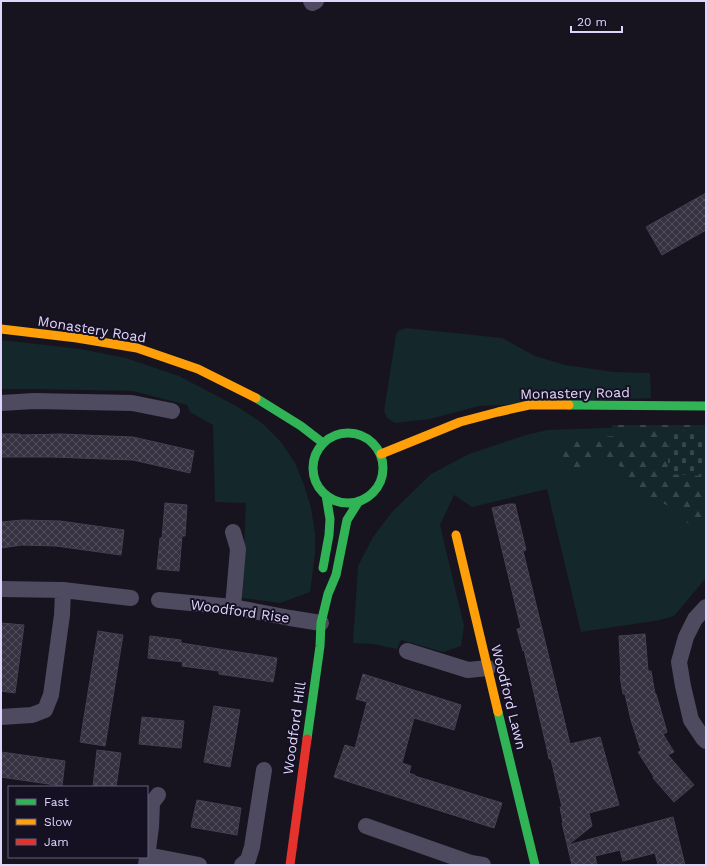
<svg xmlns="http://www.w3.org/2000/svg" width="707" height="866" viewBox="0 0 707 866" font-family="'Work Sans',sans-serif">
	<defs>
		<pattern id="forest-firs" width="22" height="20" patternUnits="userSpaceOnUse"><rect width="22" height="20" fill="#14272b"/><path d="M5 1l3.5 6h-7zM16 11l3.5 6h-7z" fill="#36464b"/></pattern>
		<pattern id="cemetery-stones" width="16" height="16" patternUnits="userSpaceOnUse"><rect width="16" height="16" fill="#14272b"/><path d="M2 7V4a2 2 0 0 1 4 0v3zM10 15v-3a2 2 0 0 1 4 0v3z" fill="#36464b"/></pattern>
		<pattern id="building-cross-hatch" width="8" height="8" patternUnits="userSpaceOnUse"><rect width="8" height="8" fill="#373241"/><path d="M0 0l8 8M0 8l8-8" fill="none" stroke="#544f5d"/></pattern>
	</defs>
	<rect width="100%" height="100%" fill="#17141f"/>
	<path fill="#14272b" d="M406,328L502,338L535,356L565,365L614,372L650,373L651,398L479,406L430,419L395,423L387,418L384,411L396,335L398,331Z
		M1,340L80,349L126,358L179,376L238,407L262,423L281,442L295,463L304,485L311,508L315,533V554L310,592L280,603L242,598L246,503L215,502L213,425L190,412L187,405L133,391L34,389H1Z
		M659,426H706V578L674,616L660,620L581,632L547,489L472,507L454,495L440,525L464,626L461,646L443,652L401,640L397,649L374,644L353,643L358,566L373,537L392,512L431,474L469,454L526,435L547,430Z"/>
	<path fill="url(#forest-firs)" d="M611,425H706V440L692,475L706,476V533L697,529L681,519L677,510L650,497L637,488L623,470L616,462L601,453L588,466L573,471C564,460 561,454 559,440L613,436L641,438L642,432L629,430H614Z"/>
	<path fill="url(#cemetery-stones)" d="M671,430L706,432V476L667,474Z"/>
	<path fill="url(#building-cross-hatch)" stroke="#454052" d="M706,193V230L662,255L646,227Z
		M1,434H20V435L60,434L133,437L194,451L190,473L133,460L52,457H1Z
		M165,503L187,505L185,536H182L179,571L157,569L160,538H162Z
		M509,504H515L526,550L523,551L570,744L600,737L619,805L589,813L592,826L568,845L673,817L685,865H658L655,853L623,861L620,850L595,856L597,865H572L562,823H563L560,807H562L551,759H549L547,749L524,650L523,651L517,629L521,628L492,508Z
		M23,520L60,521L124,530L121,555L56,546L22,545L1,548V522Z
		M1,623L24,625L15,693L1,691Z
		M98,631L123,635L105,746L80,742Z
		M645,634L648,671H651L655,694H656L667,732L663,734L674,752L668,755L694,785L674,802L653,778L654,777L638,752L641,751L631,720L625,694H623L620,676H621L619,636Z
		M150,636L181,640V643L277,658L273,682L219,674V671L182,666L183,662L148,658Z
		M363,674L461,705L454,730L414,718L402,763L411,766L409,773L415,775V776L502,803L494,828L334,777L345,745L355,748L367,702L356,699Z
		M214,706L240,710L230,767L204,762Z
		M142,717L184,721L181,748L139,744Z
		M97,750L121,753L116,787H93Z
		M1,752L65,761L62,786L1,777Z
		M197,800L241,808L237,835L191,827Z"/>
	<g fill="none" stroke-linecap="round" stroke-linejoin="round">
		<path stroke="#4e4a5f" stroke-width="16" d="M311,1L312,3L316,1
			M1,403L34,401L132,403L172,411
			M233,532L238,549L233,607
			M1,589L63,590L131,598
			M159,600L233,607L290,618L321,623
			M706,607L695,619L686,637L679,662L683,686L691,720L703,738L706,741
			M407,651L468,670L488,668
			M1,717L32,715L45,710L51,695L62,615L63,590
			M366,826L471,863L483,865
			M147,855L199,865
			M146,865L151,827L152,803L158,795
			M242,865L248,860L252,847L264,770"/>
		<path stroke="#30b455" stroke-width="9" d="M256,398L301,426L323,443
			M569,405L706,406
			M313 468a35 35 0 1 1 70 0a35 35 0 1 1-70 0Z
			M323,568L329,535L330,519L326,495
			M498,712L535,865
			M307,739L320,646L321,623L328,594L336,575L347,520L359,501"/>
		<path stroke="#ff9f0a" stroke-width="9" d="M1,329L77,338L137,348L198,369L256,398
			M381,454L460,422L498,412L529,405H569
			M456,535L498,712"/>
		<path stroke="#e5322d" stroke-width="9" d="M290,865L307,739"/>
	</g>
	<g text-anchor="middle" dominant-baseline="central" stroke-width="4" stroke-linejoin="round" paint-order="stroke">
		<g font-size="14" fill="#e0d6fc" stroke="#161023">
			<text transform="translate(92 329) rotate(9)">Monastery Road</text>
			<text transform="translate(575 393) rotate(-1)">Monastery Road</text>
			<text transform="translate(240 611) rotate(8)">Woodford Rise</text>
			<text transform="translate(509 697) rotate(76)">Woodford Lawn</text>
			<text transform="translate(294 728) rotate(-82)">Woodford Hill</text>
		</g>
	</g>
	<rect width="707" height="866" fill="none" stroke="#e0d6fc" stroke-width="4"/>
	<rect x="8" y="786" width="140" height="72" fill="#161023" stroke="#675f7a"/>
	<rect x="16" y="799" width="20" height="6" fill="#30b455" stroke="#675f7a"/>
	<text x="44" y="806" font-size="12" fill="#e0d6fc">Fast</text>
	<rect x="16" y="819" width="20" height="6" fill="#ff9f0a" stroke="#675f7a"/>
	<text x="44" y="826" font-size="12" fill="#e0d6fc">Slow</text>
	<rect x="16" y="839" width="20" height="6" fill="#e5322d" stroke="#675f7a"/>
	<text x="44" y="846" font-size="12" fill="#e0d6fc">Jam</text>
	<path d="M571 26v6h51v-6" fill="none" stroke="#e0d6fc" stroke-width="2"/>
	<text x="577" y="26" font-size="12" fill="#e0d6fc" stroke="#161023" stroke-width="3" paint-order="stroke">20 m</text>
</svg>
